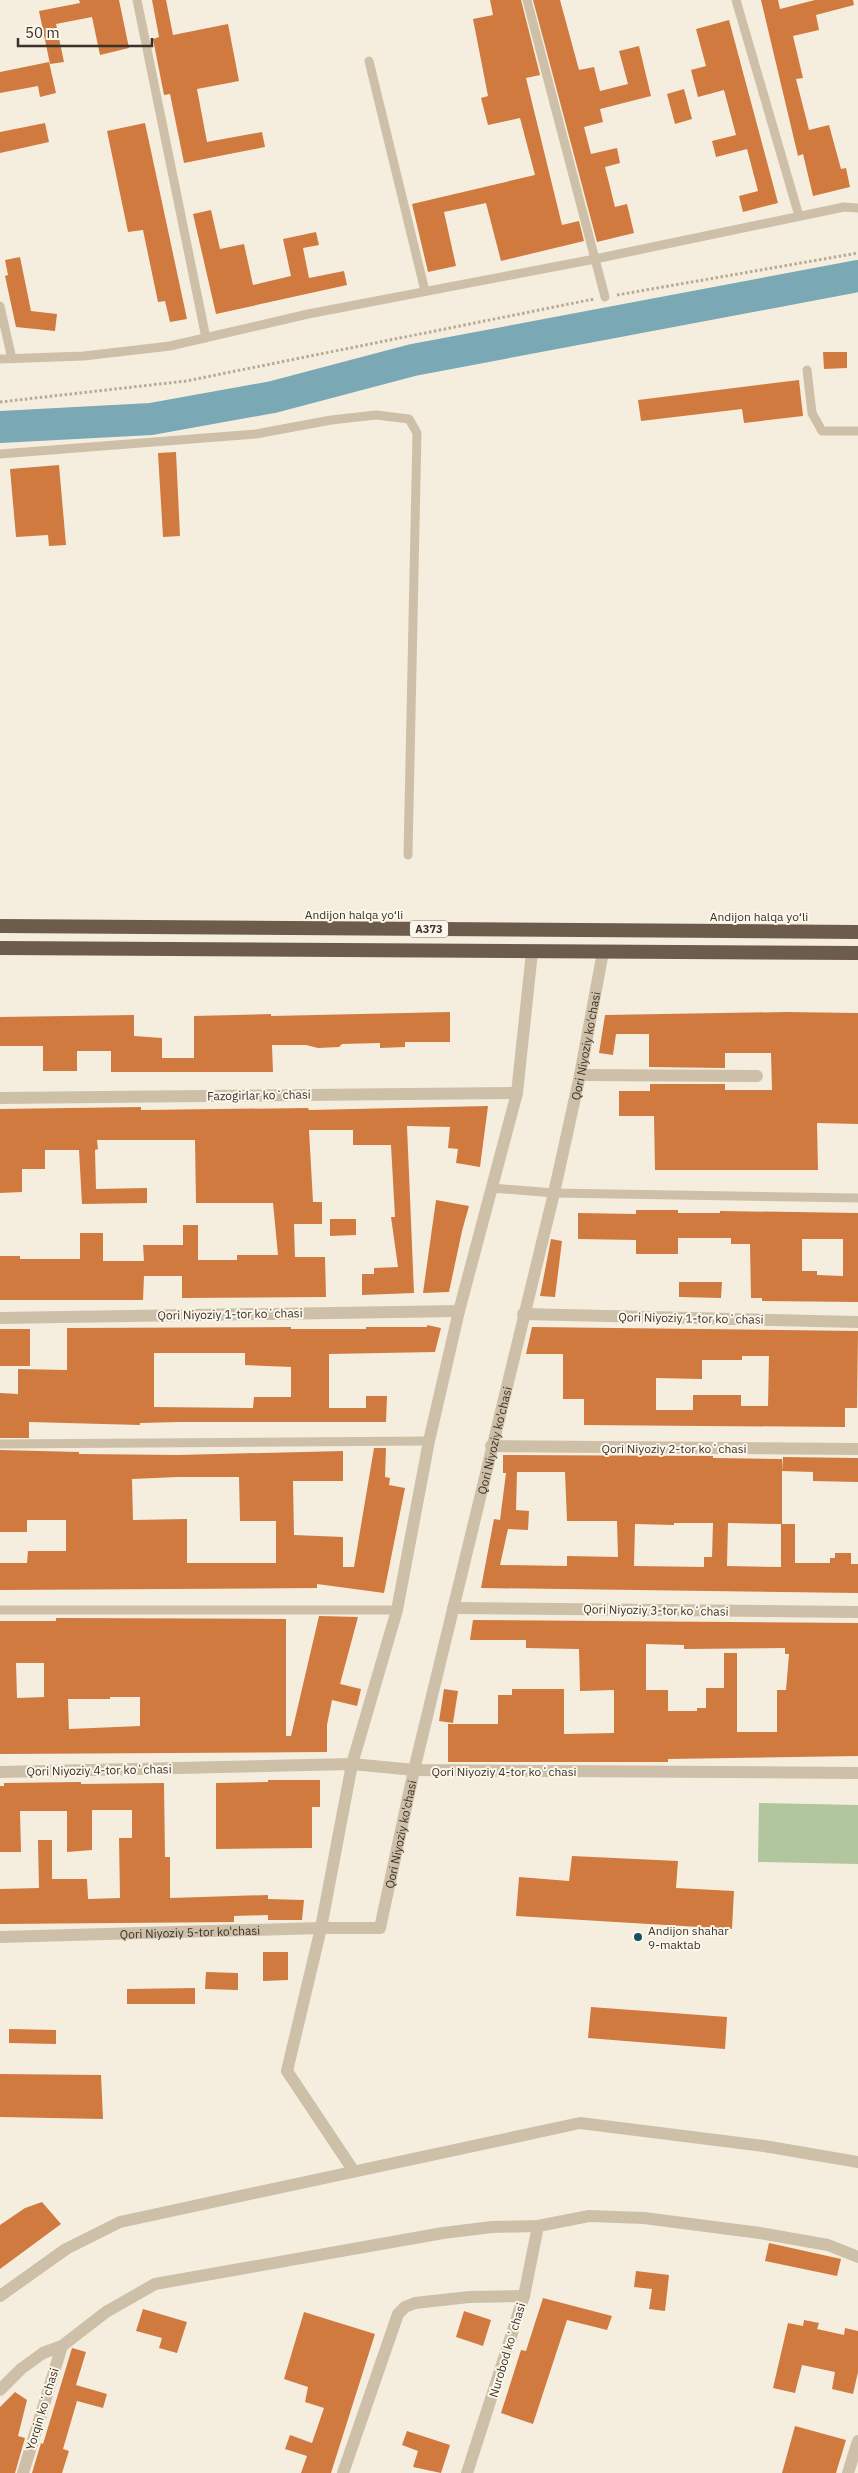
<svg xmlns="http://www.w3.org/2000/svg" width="858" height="2473" viewBox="0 0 858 2473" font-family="'IBM Plex Sans',sans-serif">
	<rect width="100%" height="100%" fill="#f5eede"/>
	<path fill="#b1c69c" d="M759,1803L858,1805V1864L758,1862Z"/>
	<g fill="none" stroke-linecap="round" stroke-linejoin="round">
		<path stroke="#7aa9b5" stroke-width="32" d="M0,427L151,419L273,397L413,360L858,276"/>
	</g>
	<path fill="#d07a40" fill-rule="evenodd" d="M79,0H119L129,48L100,55L92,17L56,24L64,62L50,64L39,11L80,3Z
		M152,0H166L173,35L228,24L239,81L197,89L207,142L262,132L265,147L184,163L170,94L164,95L153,39L159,37Z
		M490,0H521L540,75L526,78L562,225L579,221L584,241L501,261L486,203L444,212L456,266L428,272L412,204L535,175L520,118L488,125L481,98L488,96L473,19L493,15Z
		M533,0H560L579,70L594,67L600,91L628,84L619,51L639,46L651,96L600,109L603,122L584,127L591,154L617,148L620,163L605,167L615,207L627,204L634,233L597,242Z
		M761,0H778L780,9L815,0H853L854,5L816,15L819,30L793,36L803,78L796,79L809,130L829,125L841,169L846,168L850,187L813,196L803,154L798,156Z
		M729,20L778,203L743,212L739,196L758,191L747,149L716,157L712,141L736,135L724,90L698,97L691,70L706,66L696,29Z
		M49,62L56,93L40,97L38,86L0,93V72Z
		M684,89L692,119L675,124L667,94Z
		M45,123L49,142L0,153V132Z
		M145,123L187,319L170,322L165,301L158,302L143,230L128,232L107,131Z
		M211,210L220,249L244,244L253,285L291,276L283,239L316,232L319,245L303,248L309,278L344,271L347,285L216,314L193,214Z
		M20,257L31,311L57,314L55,331L16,327L5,276L8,275L5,260Z
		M823,352H847V368L824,369Z
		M799,380L803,416L744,423L742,409L641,421L638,400Z
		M176,452L180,536L163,537L158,453Z
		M59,465L66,545L49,546L48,535L16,537L10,469Z
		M450,1012V1042H405V1047L380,1048V1043L342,1044L339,1047L318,1048L306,1045H272L273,1072H111V1051H77V1071H43V1046H0V1017L134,1015V1036L162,1038V1058H194V1016L271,1014V1016Z
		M786,1012L858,1013V1124L817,1123L818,1170H655L654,1116H619V1091H650V1084H725V1090H772L771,1053H725V1068L649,1067V1034H616L613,1055L599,1053L605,1015Z
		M488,1106L480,1167L456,1163L458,1149L448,1148L450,1127L407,1126L414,1293L362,1295V1274H374V1268L398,1267L391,1217H395L391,1145H353V1130H309L313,1202H322V1224H294L295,1257H325L326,1297L182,1298V1276H144L143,1300H0V1256H20V1259H80V1233H103V1261H144L143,1245H183V1225H198V1260H237V1255H278L273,1203H196L195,1140H97L98,1149L95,1150L96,1189L147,1188V1203L82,1204L79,1150H45V1169H22V1192L0,1193V1109L141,1107V1110L308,1108L309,1110Z
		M436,1200L469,1206L462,1231L449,1292L423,1293Z
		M636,1210H678V1213H720V1211L858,1213V1302L762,1301V1298H751L750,1244H731V1238H678V1254H636V1240L578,1239V1213L636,1214ZM802,1239H843V1276L817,1275V1271H802Z
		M330,1219H356V1235L330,1236Z
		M551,1239L562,1241L555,1297L540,1296Z
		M679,1282H722L721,1298L679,1297Z
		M427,1325L441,1328L435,1352L329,1354V1408H366V1396H387L386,1422H180L140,1423V1425L29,1422V1438H0V1393L18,1394V1369L67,1370V1328L291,1327V1329H366V1327H427ZM154,1353H245V1365L291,1367V1397H254L253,1408L154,1407Z
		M532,1327L858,1331L857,1408H845V1427L584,1425V1399H563V1354H526ZM742,1356H769L768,1406H741V1395H693V1410H656V1378L702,1379V1360H742Z
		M0,1329H30V1366H0Z
		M374,1448H386L385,1477L390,1478L389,1485L405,1488L384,1593L317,1584V1588L0,1590V1563H27L28,1551H66V1520H27V1532H0V1450L79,1452V1454L178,1455L343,1451V1481H293L294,1535L343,1537V1567H354ZM178,1477H239L240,1521H276V1563H187V1519L133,1520L132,1479Z
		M503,1455L713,1456V1458L782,1459V1524L728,1523L727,1566L781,1567V1524H795V1563H830V1558H835V1553H851V1564H858V1593L481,1588L494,1519L500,1520L506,1473H503ZM517,1472H565L567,1521H617L618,1557L567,1556V1566L500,1565L508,1529L528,1530L529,1511L516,1510ZM674,1523H713L712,1557H704V1567L634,1566L635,1524L674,1525Z
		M783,1457L858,1458V1482L813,1481V1472L782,1471Z
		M319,1616L358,1617L340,1684L361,1689L357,1706L332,1700L327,1725V1752L0,1754V1621H56V1618L286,1619V1736H291ZM16,1663H44V1697L17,1698ZM110,1697H140V1726L69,1729L68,1699H110Z
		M473,1620L858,1623V1756L668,1759V1762H448V1724H498V1695H512V1689H564V1734L614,1733V1690L580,1691L579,1649L526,1648V1640H470ZM646,1644L684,1645V1649L785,1648V1654H789L786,1690H777V1732H737V1653H724V1688H706V1708H697V1711H668V1690H646Z
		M444,1689L458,1691L453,1723L439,1721Z
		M268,1780H320V1807H312V1848L216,1849V1783L268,1782Z
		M81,1782V1784L164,1783L165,1857H170V1898L268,1895V1899L304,1900L302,1920H268V1915L234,1916V1922L0,1924V1889L39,1888L38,1840H52V1879H87L88,1899L120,1898L119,1838H132V1810H92V1850L67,1852V1811H20L21,1852H0V1786H4V1783Z
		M572,1856L678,1861L676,1888L734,1891L732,1929L516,1916L519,1877L569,1881Z
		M263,1952H288V1980L263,1981Z
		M206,1972L238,1973V1990L205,1989Z
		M195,1988V2004H127V1989Z
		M591,2007L727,2017L725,2049L588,2038Z
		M9,2029L56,2030V2044L9,2043Z
		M0,2074L101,2075L103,2119L0,2117Z
		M42,2202L61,2224L0,2269V2225L25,2208Z
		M769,2243L841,2259L837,2276L765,2261Z
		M636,2271L669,2275L665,2311L649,2309L652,2289L634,2287Z
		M543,2298L612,2316L607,2330L567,2320L533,2424L501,2413L521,2350L526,2351Z
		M143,2309L187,2322L177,2353L159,2348L162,2338L136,2331Z
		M464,2311L491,2320L483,2346L456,2337Z
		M304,2312L375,2334L331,2473H301L307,2456L285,2449L290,2435L312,2443L324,2408L305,2402L308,2387L284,2379Z
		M804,2320L819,2323L817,2329L844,2335L845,2328L858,2331V2372L853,2394L832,2389L835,2372L802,2365L795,2393L773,2388L788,2323L803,2326Z
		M72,2348L86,2352L76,2385L107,2394L103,2408L77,2401L63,2449L69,2451L62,2473H32L41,2443L43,2444Z
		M15,2392L27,2400L18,2436L25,2438L15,2473H0V2407Z
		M795,2426L846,2440L836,2473H782Z
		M407,2431L450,2445L441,2473L413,2467L418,2451L402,2445Z"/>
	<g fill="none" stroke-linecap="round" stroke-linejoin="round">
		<path stroke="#baaa92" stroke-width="3" stroke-dasharray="2.5 2.5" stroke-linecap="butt" d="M617,295L858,253
			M0,402L186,381L594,299"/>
		<path stroke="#cec0a8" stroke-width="9" d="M137,0L206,338
			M527,0L605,297
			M736,0L799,216
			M369,61L425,291
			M0,306L12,359
			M0,359L84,356L170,346L308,314L595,259L844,207L858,208
			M807,370L812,413L822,431H858
			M0,454L256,434L331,420L376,415L409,419L417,433L408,855
			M492,1188L554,1193L858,1198
			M0,1444L429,1441
			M0,1610H397"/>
		<g stroke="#cec0a8" stroke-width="12">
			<path d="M580,1075L757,1076"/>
			<path d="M0,1098L517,1093"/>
			<path d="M523,1314L858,1322"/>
			<path d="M0,1318L459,1311"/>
			<path d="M491,1446L858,1449"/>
			<path d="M453,1608L858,1612"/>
			<path d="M0,1772L352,1764L414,1770L858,1773"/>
			<path id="s1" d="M0,1937L321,1928H380L414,1770L554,1193L580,1075L603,952"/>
			<path d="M353,2170L287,2071L321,1928L352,1764L397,1610L429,1441L459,1311L517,1093L532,952"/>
			<path d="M0,2296L66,2249L120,2222L580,2123L764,2146L858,2162"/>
			<path d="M0,2390L21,2369L43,2353L62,2346L106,2312L155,2284L443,2233L492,2227L538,2226L589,2216L644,2218L760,2233L828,2245L858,2257"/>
			<path d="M23,2473L62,2346"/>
			<path d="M343,2473L398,2314L405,2307L415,2303L469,2297L524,2296"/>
			<path d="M467,2473L524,2296L538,2226"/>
			<path d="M848,2473L858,2441"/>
		</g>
		<path stroke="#6d5c4c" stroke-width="14" d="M0,926L858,932
			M0,948L858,953"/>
	</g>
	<circle fill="#1a5060" stroke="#fcf7eb" stroke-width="2" cx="638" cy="1937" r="5"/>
	<g text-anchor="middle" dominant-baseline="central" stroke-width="4" stroke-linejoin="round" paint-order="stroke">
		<rect fill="#fcf7eb" stroke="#756c63" stroke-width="1" x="410" y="920.5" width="38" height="17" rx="4"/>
		<g font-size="11" font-weight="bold" fill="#3b3129">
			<text x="429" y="929">A373</text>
		</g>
		<g font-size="12" fill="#3b3129" stroke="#fcf7eb">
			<text x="354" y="914">Andijon halqa yo‘li</text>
			<text x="759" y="916">Andijon halqa yo‘li</text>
			<text stroke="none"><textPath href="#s1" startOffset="1286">Qori Niyoziy ko'chasi</textPath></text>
			<text transform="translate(259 1095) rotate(-1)">Fazogirlar koʻchasi</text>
			<text transform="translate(230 1314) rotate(-1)">Qori Niyoziy 1-tor koʻchasi</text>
			<text transform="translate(691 1318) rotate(1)">Qori Niyoziy 1-tor koʻchasi</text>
			<text stroke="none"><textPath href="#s1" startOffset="881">Qori Niyoziy ko'chasi</textPath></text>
			<text x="674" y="1448">Qori Niyoziy 2-tor koʻchasi</text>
			<text transform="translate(656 1610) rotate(1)">Qori Niyoziy 3-tor koʻchasi</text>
			<text transform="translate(99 1770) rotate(-1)">Qori Niyoziy 4-tor koʻchasi</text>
			<text x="504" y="1771">Qori Niyoziy 4-tor koʻchasi</text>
			<text stroke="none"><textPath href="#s1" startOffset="476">Qori Niyoziy ko'chasi</textPath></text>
			<text stroke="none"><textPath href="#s1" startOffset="190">Qori Niyoziy 5-tor ko'chasi</textPath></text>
			<text transform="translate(507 2350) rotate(-73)">Nurobod koʻchasi</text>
			<text transform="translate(42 2409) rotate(-73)">Yorqin koʻchasi</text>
		</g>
		<g font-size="12" fill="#3b3129" stroke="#fcf7eb" text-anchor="start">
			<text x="648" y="1930">Andijon shahar<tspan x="648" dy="14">9-maktab</tspan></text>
		</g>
	</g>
	<path d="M18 38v8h134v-8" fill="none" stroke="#3b3129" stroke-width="2.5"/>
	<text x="25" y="38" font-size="15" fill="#3b3129" stroke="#fcf7eb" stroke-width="4" paint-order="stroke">50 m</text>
</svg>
